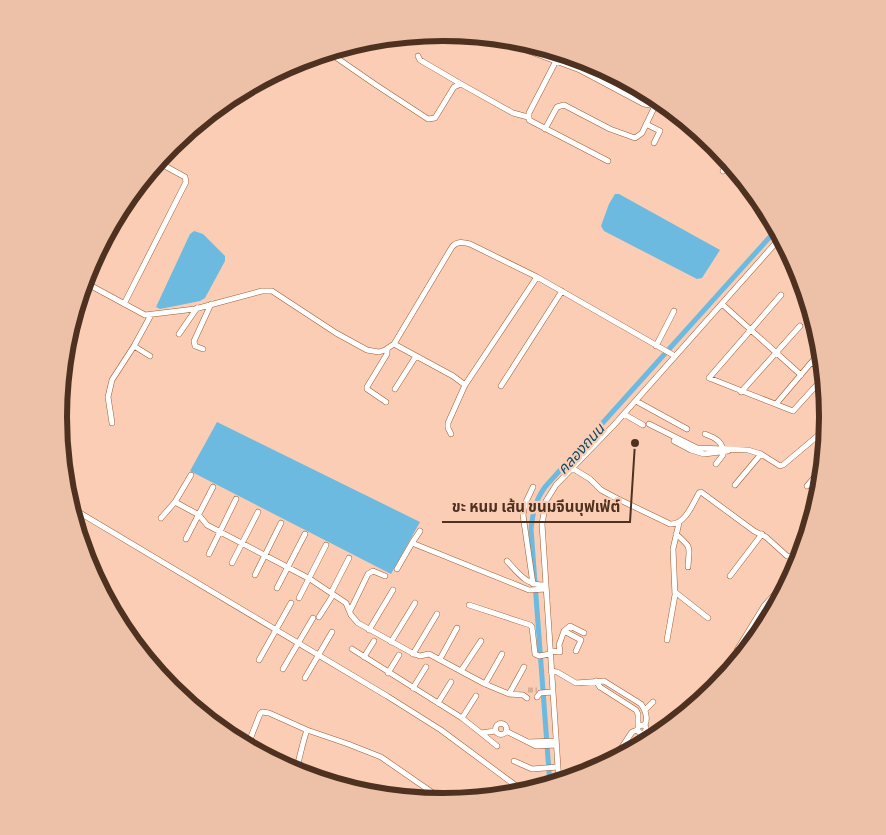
<svg xmlns="http://www.w3.org/2000/svg" width="886" height="835" viewBox="0 0 886 835" font-family="Rubik,'Noto Sans Thai',sans-serif">
	<rect width="100%" height="100%" fill="#facdb4"/>
	<path fill="#6cbadf" d="M615,194H619L720,250L702,278L697,279L604,231L601,226L609,204Z
		M194,231L203,234L225,256V261L205,298L200,301L160,309L156,307L190,234Z
		M217,422L420,522L391,574L190,471Z"/>
	<g fill="none" stroke-linecap="round" stroke-linejoin="round">
		<path stroke="#6cbadf" stroke-width="5" d="M550,785L531,529C533,512 535,501 545,487L777,229"/>
		<path stroke="#d8ae96" stroke-width="5" stroke-dasharray="5 2.5" stroke-linecap="butt" d="M528,690H537"/>
		<g stroke="#9f5d34" stroke-width="6">
			<path id="minor" d="M491,37L580,70L644,104L661,107L680,116
				M334,56L376,85L428,119L435,118L454,87L461,84L513,113L528,117
				M418,56L420,60L461,84
				M556,61L529,113V120L608,161
				M646,124L660,131L654,143
				M545,129L557,107L564,105L610,129L635,138L642,133L655,106
				M723,171L731,164
				M84,282L145,315L195,309L262,291H272L336,333L367,350L379,352L385,350L394,344L452,247C457,241 463,242 470,244L537,277L675,356
				M781,295L709,378L793,411L824,377
				M124,304L186,182L185,177L165,166
				M722,304L801,375
				M179,334L197,308
				M394,344L453,376L465,385L448,423V428L451,434
				M134,346L150,356
				M656,346L674,311
				M203,349L195,346L194,341L211,304
				M812,362L823,371
				M465,385L537,277
				M501,386L562,291
				M395,389L416,356
				M741,392L800,326
				M636,401L687,429
				M386,402L367,389V387L387,354V349
				M776,404L821,351
				M624,414L643,425
				M112,423L108,397L112,380L134,346L151,315
				M649,424L697,448L748,450L761,454L780,466L783,465L827,428
				M705,434C716,438 724,442 723,455L716,464
				M674,441L691,450L704,454L728,451
				M572,468L590,479L601,490L616,498L670,524C685,525 692,505 699,493L701,492L754,531L766,537L787,556L794,557L804,548
				M735,485L761,454
				M807,486L823,467
				M533,487L525,504L523,515L533,584
				M175,502L199,515L207,525L310,579L346,603L351,615L358,623L414,654L420,656L429,654L485,684L509,694L523,695L527,698
				M70,507L387,696L441,730L519,788L528,792
				M161,518L175,502L191,475
				M676,534C693,549 689,546 688,567
				M186,539L213,487
				M412,543L420,531
				M209,554L236,499
				M796,555L798,565
				M507,561C519,574 527,586 546,585
				M232,563L258,512
				M397,569L412,543L529,590L546,589
				M255,575L281,523
				M730,576L762,534
				M277,588L305,534
				M675,592L708,618
				M331,593L349,558
				M299,598L326,545
				M469,605L530,625L532,627L535,654L539,656L550,654
				M350,611L368,574L373,571L385,576
				M319,617L333,595
				M369,630L393,590
				M564,631L570,626L584,633
				M667,640L675,595L673,549L679,523
				M391,642L415,603
				M352,649L462,718L481,733L495,731
				M737,650L764,606L794,573
				M550,651L560,652L559,645L564,631L581,640L576,651
				M413,654L437,614
				M364,657L374,641
				M440,659L457,628
				M259,660L291,603
				M283,669L313,618
				M461,671L481,641
				M551,671L557,672L576,683L604,681L641,704C646,711 648,718 645,725
				M388,673L399,655
				M305,678L332,632
				M596,681L600,687L636,710L638,714V726
				M485,684L502,654
				M413,688L426,667
				M509,694L524,667
				M537,697L540,693L552,692
				M438,703L451,682
				M645,710L653,702
				M462,718L476,696
				M495.5 729a5.5 5.5 0 1 1 11 0a5.5 5.5 0 1 1-11 0Z
				M506,731L536,746L556,745
				M645,732L656,738
				M481,733L497,746
				M640,733H644L646,730V727L643,725L638,726V731L650,741
				M529,742L556,741
				M247,747L260,714L262,712L269,713L307,730L348,744L381,757L446,802
				M514,761L532,769L558,767
				M612,762L632,732L637,730
				M295,773C300,758 302,744 307,730
				M570,779L575,773L588,764
				M559,783L542,524L546,501L556,485L614,425L781,237"/>
		</g>
		<use href="#minor" stroke="#fff" stroke-width="5"/>
	</g>
	<g text-anchor="middle" dominant-baseline="central" stroke-width="4.5" stroke-linejoin="round" paint-order="stroke">
		<g font-size="15" font-style="italic" fill="#0d4d67" stroke="#facdb4">
			<text transform="translate(581 449) rotate(-48)">คลองถนน</text>
		</g>
	</g>
	<path d="M0 0H886V835H0ZM67 417a376 376 0 1 1 752 0a376 376 0 1 1-752 0Z" fill="#ecc1a8" fill-rule="evenodd"/>
	<path fill="none" stroke="#4e3120" stroke-width="6" d="M67 417a376 376 0 1 1 752 0a376 376 0 1 1-752 0Z"/>
	<path fill="none" stroke="#4e3120" stroke-width="2" d="M635 443L630 522H442"/>
	<circle fill="#4e3120" stroke="#facdb4" stroke-width="2" cx="635" cy="443" r="5"/>
	<g font-size="15" text-anchor="middle" font-weight="bold" fill="#4e3120" stroke="#facdb4" stroke-width="4.5" stroke-linejoin="round" paint-order="stroke">
		<text x="536" y="512">ขะ หนม เส้น ขนมจีนบุฟเฟ่ต์</text>
	</g>
</svg>
